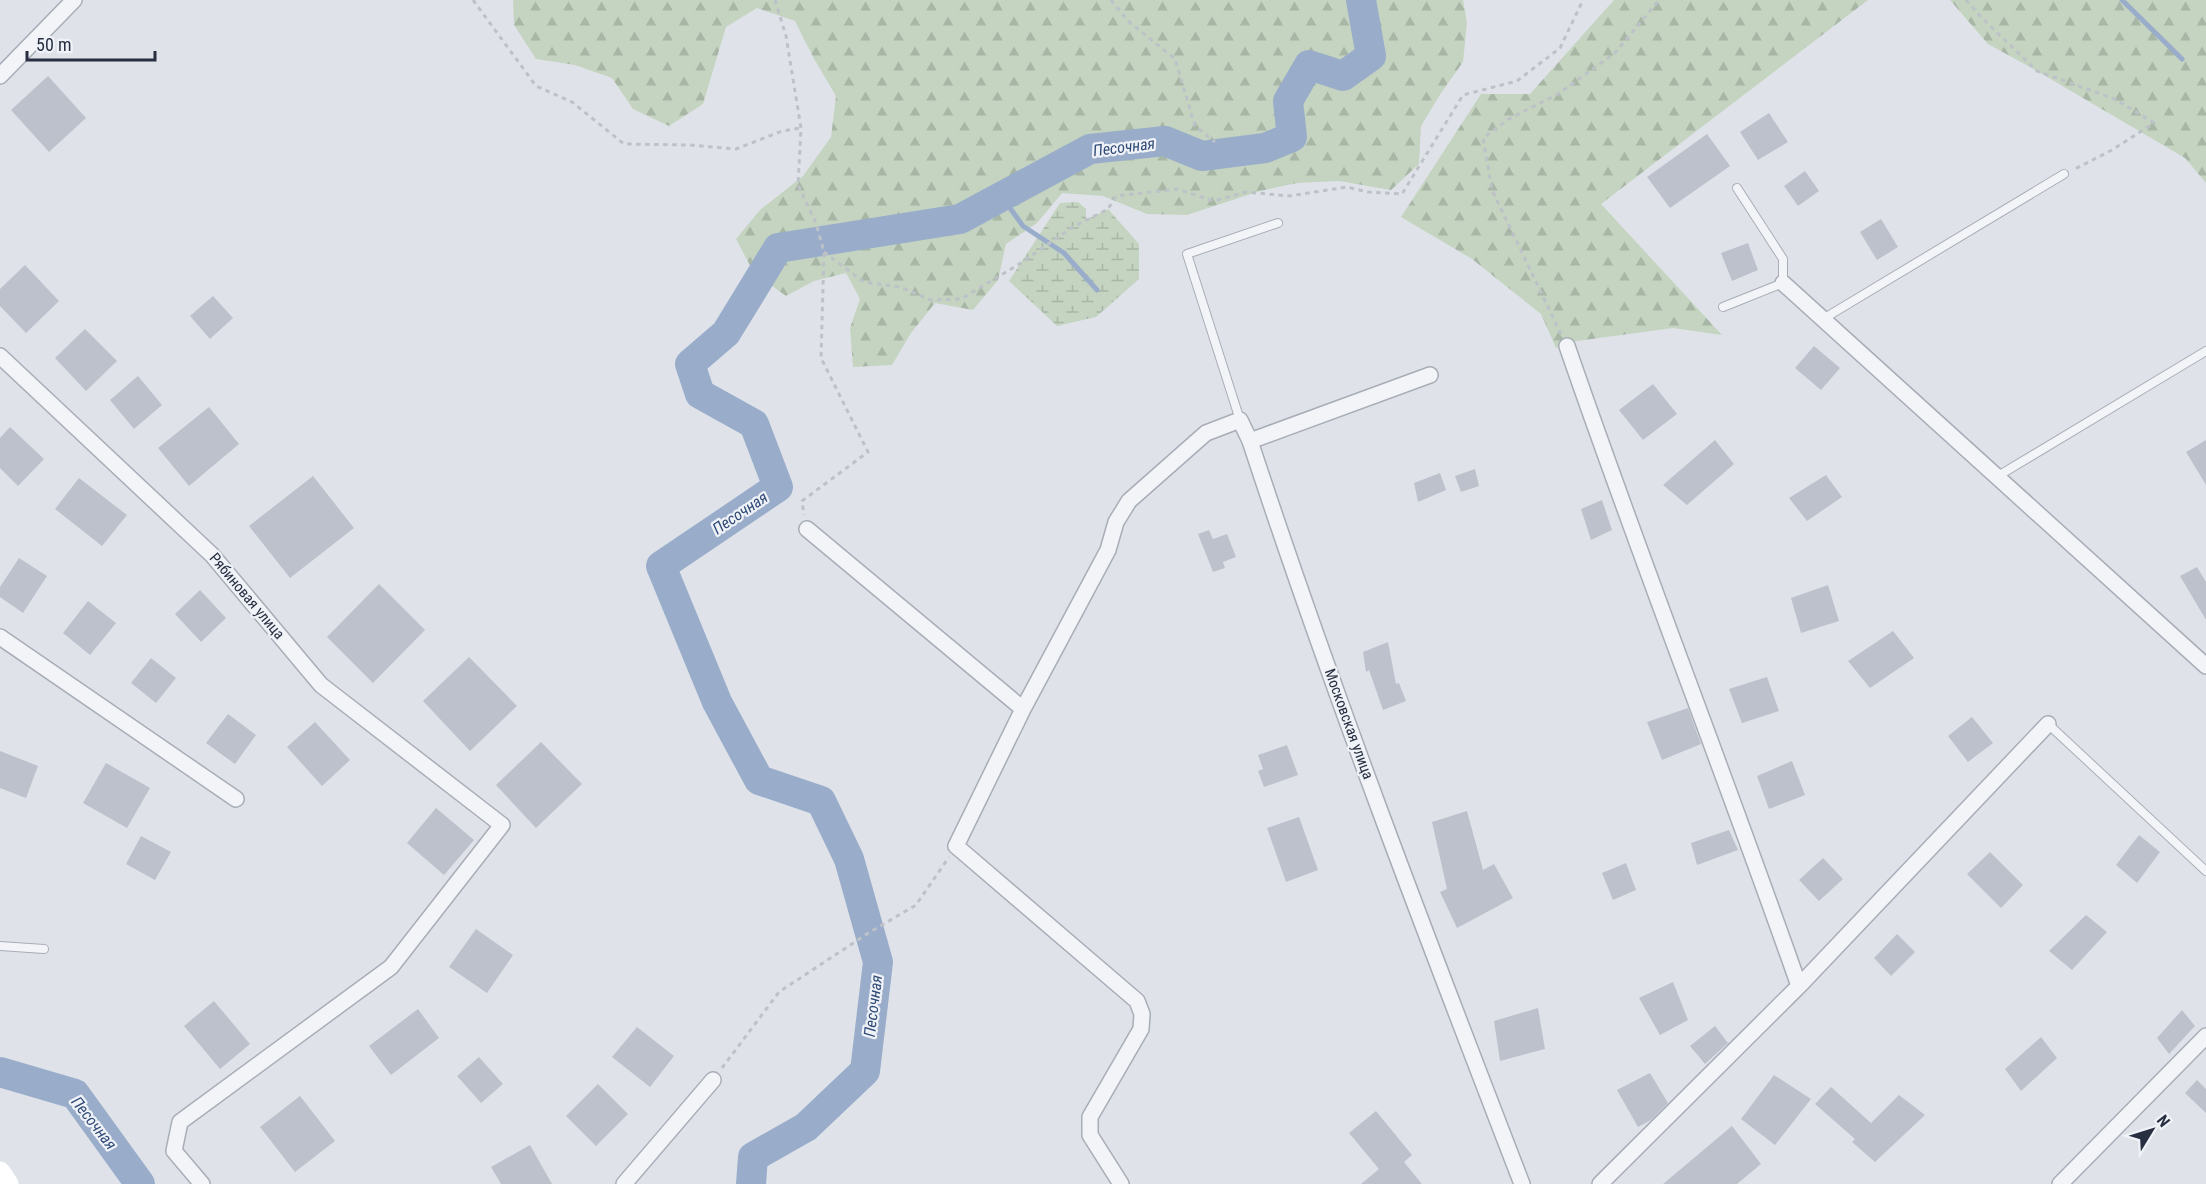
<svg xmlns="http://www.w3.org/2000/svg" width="2206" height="1184" viewBox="0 0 2206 1184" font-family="'Roboto Condensed',sans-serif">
	<defs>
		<pattern id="forest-firs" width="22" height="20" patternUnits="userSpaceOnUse" patternTransform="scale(1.5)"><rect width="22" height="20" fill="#c4d4c0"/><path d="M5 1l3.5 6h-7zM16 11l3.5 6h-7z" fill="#a8b6a6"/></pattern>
		<pattern id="wetland-marsh" width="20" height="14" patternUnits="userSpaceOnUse" patternTransform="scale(1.5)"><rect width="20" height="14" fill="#c4d4c0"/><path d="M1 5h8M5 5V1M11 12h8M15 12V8" fill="none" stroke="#a8b6a6"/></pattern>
	</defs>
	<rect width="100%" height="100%" fill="#dfe3e9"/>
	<path fill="url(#forest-firs)" d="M513,0H1463L1467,23L1463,62L1441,93L1421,126L1419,164L1391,190L1339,181L1297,183L1260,191L1187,215L1147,214L1103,196L1062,193L1037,223L1006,244L998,280L973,310L935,303L911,333L892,365L853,367L850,328L860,299L846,273L814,281L786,296L754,273L736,239L760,210L803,176L831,137L836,96L813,57L795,21L757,8L726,27L703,104L669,126L633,109L612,78L575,65L536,59L514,25Z
		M1614,0H1868L1601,204L1722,335L1673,328L1577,341L1556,348L1541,314L1472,259L1401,217L1481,94H1530Z
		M1950,0H2206V183L2185,158L2037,71L1988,44Z"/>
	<path fill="url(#wetland-marsh)" d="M1078,202L1086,209V220L1108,209L1139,244V279L1096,317L1057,326L1009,281L1060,203Z"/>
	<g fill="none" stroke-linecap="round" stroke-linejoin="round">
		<path stroke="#99adcb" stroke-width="5" d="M2122,0L2182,59
			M1002,197L1023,226L1064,253L1097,290"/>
		<path stroke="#99adcb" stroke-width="30" d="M0,1072L75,1094L140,1184
			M751,1184L753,1157L806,1127L865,1071L878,962L849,859L821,801L759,780L717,702L661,566L778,487L754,424L700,394L690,364L726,333L778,248L960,219L1090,149L1165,141L1202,156L1265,148L1292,137L1288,101L1309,65L1343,76L1371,56L1361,0"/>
	</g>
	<path fill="#bcc1cc" d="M48,76L86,118L49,152L11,110Z
		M1769,113L1788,142L1758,160L1740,132Z
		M1707,134L1730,166L1670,208L1647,177Z
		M1805,171L1819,191L1798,206L1784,186Z
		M1881,219L1898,247L1877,260L1860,232Z
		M1748,243L1758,270L1732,281L1721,253Z
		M25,265L59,301L26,333L0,306V289Z
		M213,296L233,318L210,339L190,316Z
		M85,329L117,361L86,391L55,358Z
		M1814,346L1840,368L1821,390L1795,368Z
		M138,376L162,405L134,429L110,400Z
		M1653,384L1677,414L1643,440L1619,410Z
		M209,407L239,444L189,486L158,448Z
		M10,427L44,459L18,486L0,468V438Z
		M1715,440L1734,464L1687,505L1663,485Z
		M2206,440V485L2186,452Z
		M1475,469L1479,486L1461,492L1455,476Z
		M1440,473L1446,490L1418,502L1414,483Z
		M1826,475L1842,497L1807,521L1789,498Z
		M313,476L354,528L290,578L249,526Z
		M79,478L127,515L102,546L55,509Z
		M1602,500L1612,530L1591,540L1581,509Z
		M1209,530L1213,539L1227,534L1236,557L1223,562L1225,568L1213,572L1198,534Z
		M19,558L47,576L23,613L0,597V587Z
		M2197,567L2206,582V620L2180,576Z
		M379,584L425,630L373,683L327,637Z
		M1828,585L1839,621L1801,633L1791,598Z
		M200,590L226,618L201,642L175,614Z
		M88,601L116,623L90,655L63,633Z
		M1893,631L1914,658L1870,688L1848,661Z
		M1388,642L1396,684L1399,683L1406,701L1383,710L1369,670L1366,672L1363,652Z
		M469,657L517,706L470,751L423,701Z
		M151,658L176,678L156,703L131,683Z
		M1767,677L1779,711L1742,723L1729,689Z
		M1688,708L1701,744L1662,760L1647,722Z
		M228,714L256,735L235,764L206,743Z
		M1972,717L1993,743L1968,762L1948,736Z
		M315,722L350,760L322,786L287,747Z
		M541,742L582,784L536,828L496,785Z
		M1287,745L1298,775L1264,787L1258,771L1263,769L1258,755Z
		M0,751L38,766L26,798L0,788Z
		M1792,761L1805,795L1769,809L1757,776Z
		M106,763L150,788L127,828L83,803Z
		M436,808L474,840L444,875L407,843Z
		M1467,811L1483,870L1494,864L1513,898L1457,928L1440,892L1447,889L1432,822Z
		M1299,817L1318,870L1286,882L1267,828Z
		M1729,830L1738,850L1697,865L1691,843Z
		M2139,835L2160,852L2137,883L2116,865Z
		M141,836L171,852L155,880L126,864Z
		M1990,852L2023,885L2001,908L1967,874Z
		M1823,858L1843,879L1819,901L1799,880Z
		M1626,863L1636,890L1613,900L1602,873Z
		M2086,915L2107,932L2072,970L2049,951Z
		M476,929L513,955L487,993L449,967Z
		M1897,934L1915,952L1891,976L1874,958Z
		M1673,982L1688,1020L1660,1035L1639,998Z
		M214,1001L250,1044L220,1069L184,1026Z
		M1538,1008L1545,1049L1500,1061L1494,1021Z
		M418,1009L439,1038L391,1075L369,1046Z
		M2182,1010L2195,1026L2169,1054L2157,1038Z
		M1715,1026L1728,1043L1705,1064L1690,1046Z
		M637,1027L674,1056L650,1087L612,1057Z
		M2041,1037L2057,1058L2021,1091L2005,1069Z
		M479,1057L503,1084L481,1103L457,1076Z
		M1650,1073L1668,1103L1651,1120L1638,1127L1617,1090Z
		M1774,1075L1811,1099L1775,1145L1741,1119Z
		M2197,1080L2206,1089V1113L2185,1093Z
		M598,1084L628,1114L596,1146L566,1116Z
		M1831,1087L1871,1123L1899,1095L1925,1115L1875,1162L1852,1142L1855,1139L1815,1104Z
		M300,1096L335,1141L295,1172L260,1127Z
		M1376,1111L1412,1155L1404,1162L1422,1184H1361L1379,1169L1349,1133Z
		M1732,1126L1761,1164L1737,1184H1663Z
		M530,1145L552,1184H501L491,1167Z"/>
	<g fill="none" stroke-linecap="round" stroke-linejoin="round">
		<g stroke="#a8adb7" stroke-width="10">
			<path id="service" d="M1723,307L1783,283V259L1737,188
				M1823,319L2064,174
				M1240,420L1187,254L1278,223
				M1998,476L2206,351
				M2048,724L2206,871
				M0,946L44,949"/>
		</g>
		<g stroke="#a8adb7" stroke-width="18">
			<path id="minor" d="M0,76L74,0
				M1783,283L2206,666
				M1567,346C1641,561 1724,772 1799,986
				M0,356L212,555L321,685L502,825L391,967L180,1122L174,1151L202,1184
				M1430,375L1250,441C1332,691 1427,938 1522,1184
				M807,529L1023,709L1108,550L1116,522L1129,501L1206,433L1240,420L1250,441
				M0,637L236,799
				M1023,709L956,846L1137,1001L1142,1014L1141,1029L1090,1117V1135L1121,1184
				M624,1184L713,1080
				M1600,1184L1799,986L2048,724
				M2060,1184L2206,1036"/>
		</g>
		<path stroke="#bdc1c8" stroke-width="3" stroke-dasharray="4.5 4.5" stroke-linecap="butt" d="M473,0L536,86L572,102L624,144L689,145L736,149L782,131L801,128
			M775,0L786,36L801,128L798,185L816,223L824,252L821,358L868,452L802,501L804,515
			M1111,0L1128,21L1175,59L1195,126L1215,142
			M1966,0L1981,17L2037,71L2115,99L2154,123L2112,150L2073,170
			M824,252L864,282L900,287L931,300L961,299L1021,263L1071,228L1108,209L1116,196L1177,189L1214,201L1246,192L1289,196L1347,187L1368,192L1402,194L1463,95L1517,81L1560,48L1583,0
			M1561,334L1492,190L1483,138L1509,119L1558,94L1615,53L1659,0
			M722,1068L779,992L870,932L916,905L949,857"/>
		<use href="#service" stroke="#f2f4f7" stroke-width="8"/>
		<use href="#minor" stroke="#f2f4f7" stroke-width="15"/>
		<path stroke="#fff" stroke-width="21" d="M0,1172L8,1184"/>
	</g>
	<g text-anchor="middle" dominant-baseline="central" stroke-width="4.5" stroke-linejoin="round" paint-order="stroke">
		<g font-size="15" fill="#272f41" stroke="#eff2f7">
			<text transform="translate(247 596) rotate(50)">Рябиновая улица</text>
			<text transform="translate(1349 724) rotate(70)">Московская улица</text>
		</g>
		<g font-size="16" font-style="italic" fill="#304a77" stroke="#eff2f7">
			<text transform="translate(1124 147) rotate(-7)">Песочная</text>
			<text transform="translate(740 513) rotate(-34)">Песочная</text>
			<text transform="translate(873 1006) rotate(-83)">Песочная</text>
			<text transform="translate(94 1123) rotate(52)">Песочная</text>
		</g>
	</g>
	<g transform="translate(2152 1130) rotate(52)" stroke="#eff2f7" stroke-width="4.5" paint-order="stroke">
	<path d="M0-4.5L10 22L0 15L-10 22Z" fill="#272f41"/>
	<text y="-9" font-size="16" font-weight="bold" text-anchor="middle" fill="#272f41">N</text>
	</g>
	<path d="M27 51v9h128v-9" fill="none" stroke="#272f41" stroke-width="3"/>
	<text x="36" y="51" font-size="18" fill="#272f41" stroke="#eff2f7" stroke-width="4.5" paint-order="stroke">50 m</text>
</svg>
